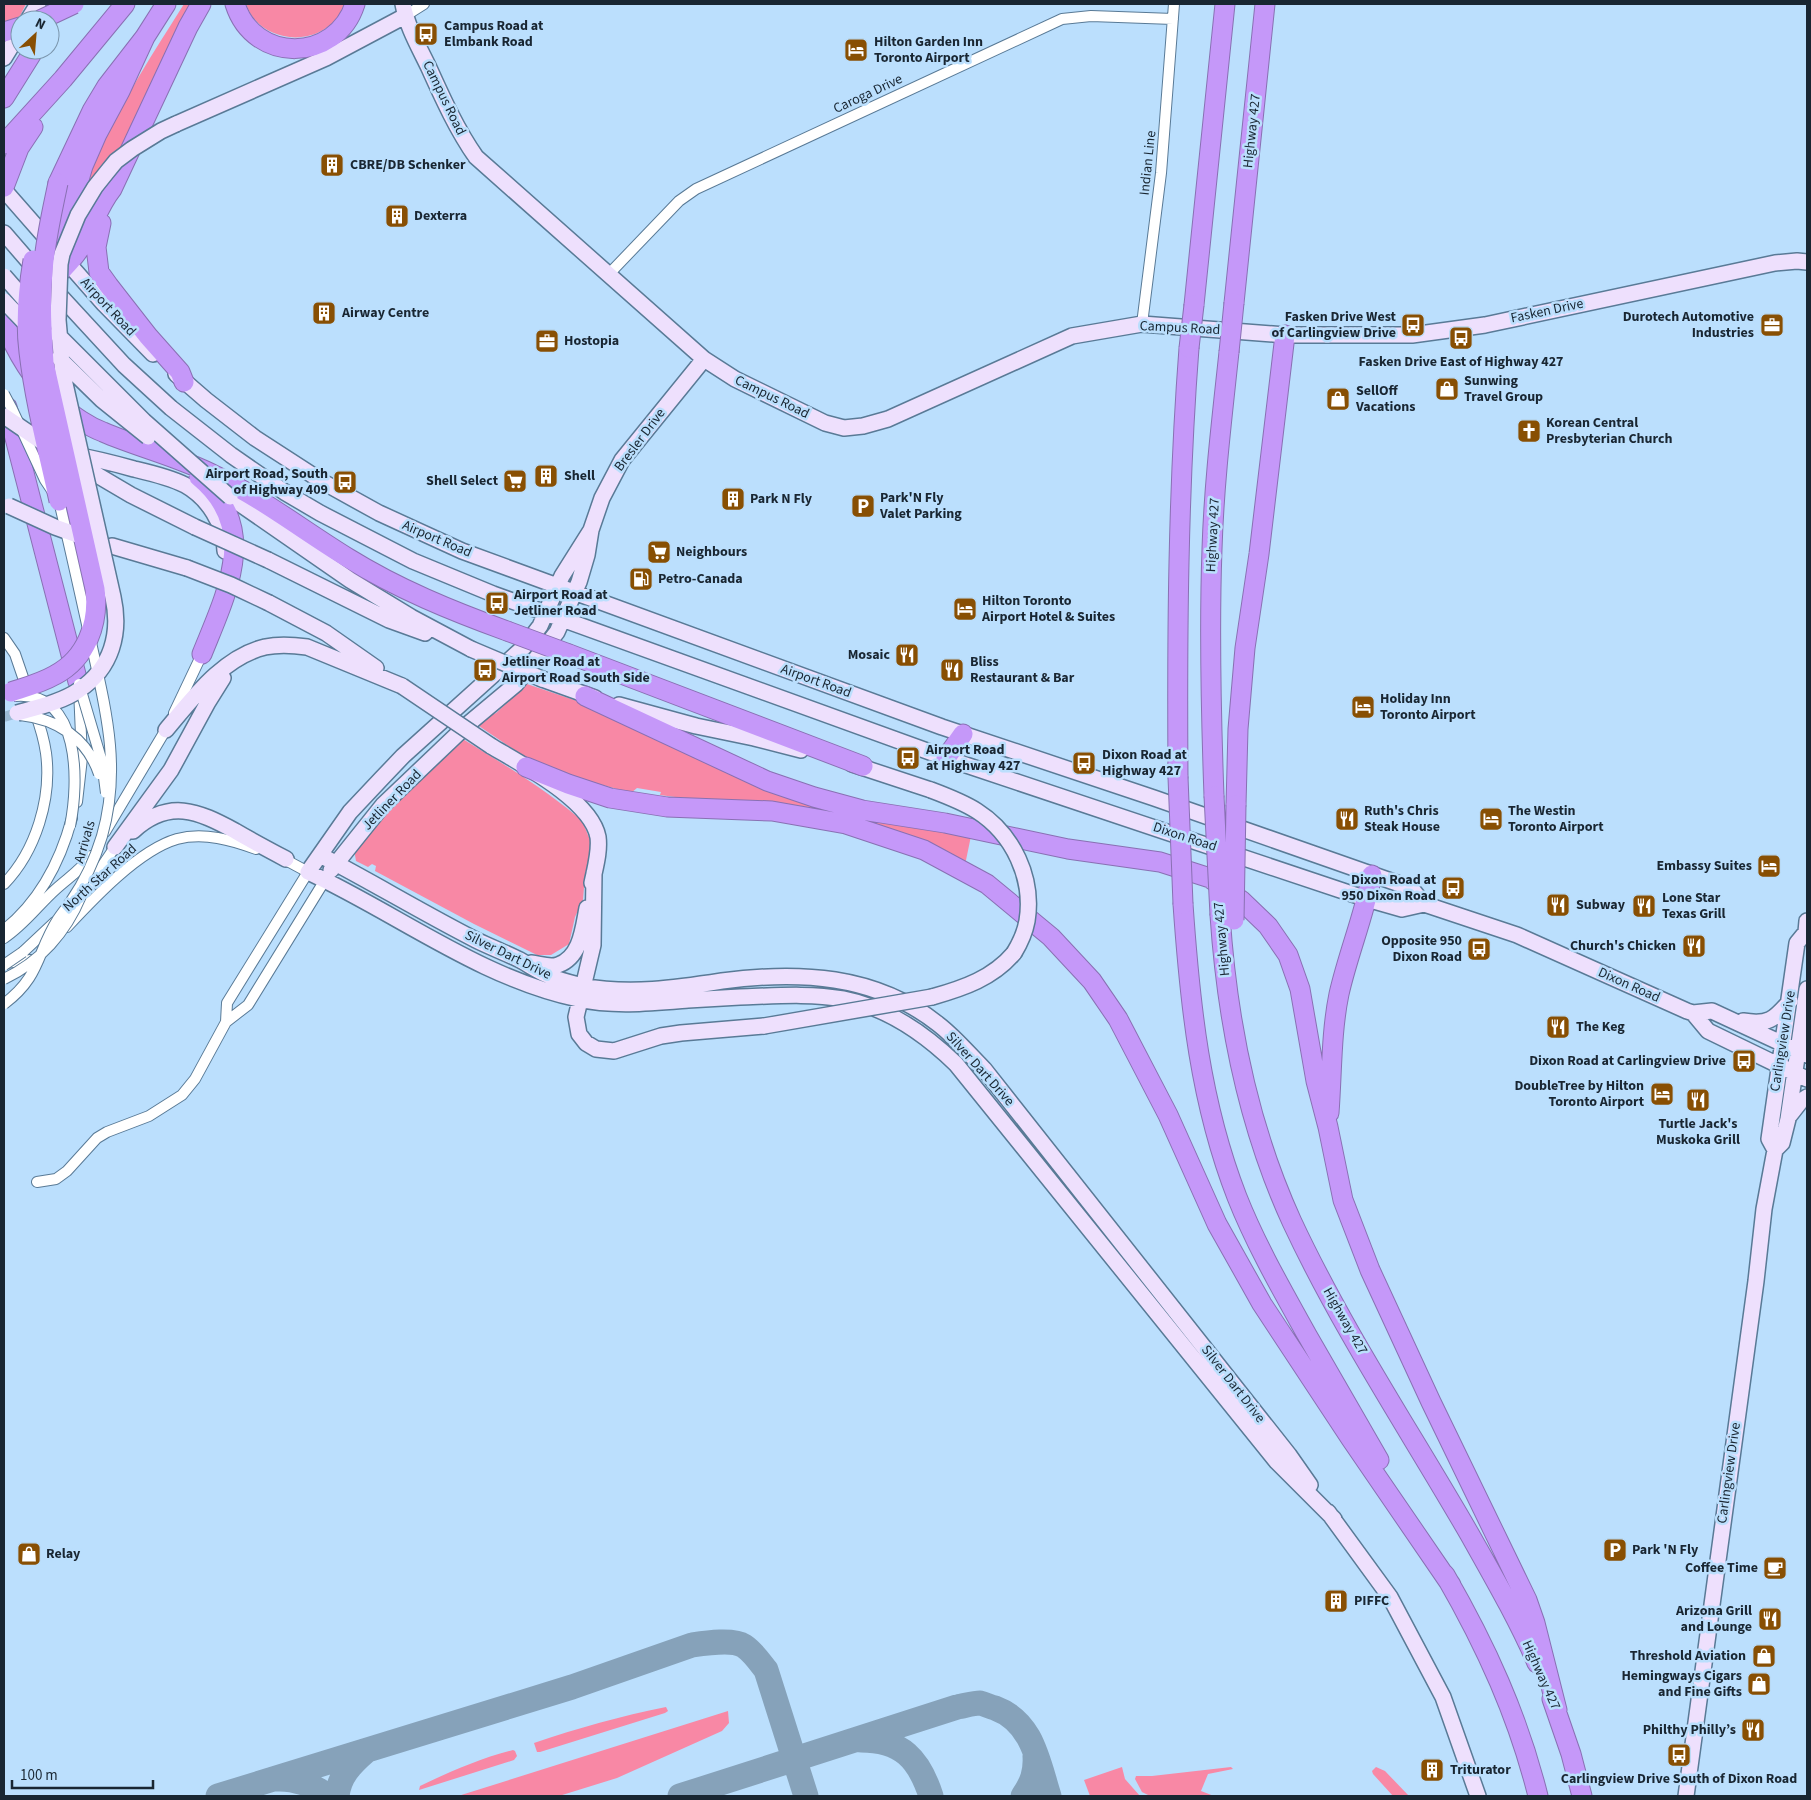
<svg xmlns="http://www.w3.org/2000/svg" width="1811" height="1800" viewBox="0 0 1811 1800" font-family="'Source Sans 3',sans-serif">
	<rect width="100%" height="100%" fill="#bbdffd"/>
	<path fill="#f888a5" d="M4,4H26L18,20L4,24Z
		M184,4H194L123,148L88,187L86,183C111,117 147,63 184,4Z
		M246,4H344C329,49 261,48 246,4Z
		M527,684L583,703L677,746L971,836L965,865C919,844 873,820 823,810C769,800 714,803 660,795L661,792L637,788L631,793L571,776L528,759L473,722L496,713Z
		M458,736C502,763 547,790 586,824L584,825L592,845L585,875L583,900L575,917L569,944L551,955H537L474,924L375,871L376,866L372,864L368,867L356,861L355,855L356,845L372,826Z
		M666,1707L668,1711L665,1713L540,1752H537L534,1743C578,1728 621,1716 666,1707Z
		M728,1711L729,1723L722,1731L617,1778L559,1796H458Z
		M513,1750L515,1751L517,1756L514,1760L419,1790L420,1786C449,1772 481,1758 513,1750Z
		M1122,1767L1125,1779L1140,1796H1090L1084,1780Z
		M1231,1767L1233,1769L1208,1774L1201,1791L1214,1796H1150L1142,1792L1135,1779L1136,1776H1152Z
		M1376,1767L1385,1771L1409,1796H1393L1373,1774L1372,1771Z"/>
	<g fill="none" stroke-linecap="round" stroke-linejoin="round">
		<path stroke="#86a2ba" stroke-width="25" d="M861,1740C902,1740 919,1759 931,1796
			M276,1779C294,1778 314,1785 327,1796
			M218,1796L572,1687L692,1645C706,1643 733,1639 744,1646C753,1652 759,1661 766,1670L806,1796
			M337,1796C339,1776 351,1764 366,1751
			M680,1796L957,1707C964,1706 973,1703 980,1703C985,1704 990,1707 995,1708C1033,1722 1038,1762 1049,1796
			M1023,1796C1032,1783 1036,1772 1035,1756"/>
		<path stroke="#9bbad4" stroke-width="10" stroke-dasharray="10 5" stroke-linecap="butt" d="M4,717L17,713"/>
		<g stroke="#597a96" stroke-width="12">
			<path id="street" d="M405,16L424,4
				M608,275L679,201L696,189L1062,19L1091,16L1173,19
				M1142,324L1161,173L1174,4
				M4,638L15,654L27,689
				M174,713L202,654
				M77,802L82,758L79,689
				M105,832L168,726
				M4,884C36,851 52,798 46,753C44,739 40,726 35,712
				M79,904L94,878L115,847
				M67,927C94,898 139,850 177,839C204,832 232,840 256,849
				M4,930C40,901 60,863 72,818
				M4,938C25,924 38,905 56,889C68,878 81,870 91,856
				M23,952L55,922
				M5,963L31,960
				M226,1022L227,1003L308,872L282,858
				M37,1182L56,1179L67,1171L97,1138L107,1132L149,1116L182,1095L195,1079L226,1022L248,1005L325,880"/>
		</g>
		<g stroke="#597a96" stroke-width="18">
			<path id="secondary" d="M403,4C407,27 419,47 429,68C443,99 457,130 476,157L704,359L735,379L825,423L844,428L863,426L888,419L1072,336L1142,324L1285,335H1412L1485,325L1775,263L1797,261L1807,262
				M28,20L38,4
				M4,58L20,32
				M176,124L326,58L405,16
				M4,190L104,304L153,354
				M4,233L37,271
				M53,288L124,365L171,408L231,455L286,493L320,513L413,561L493,594L963,764L1367,899L1402,909L1424,904L1517,935L1687,1011L1693,1013L1712,1011L1807,1055
				M176,374L206,400L255,438L323,482L379,513L462,551L942,727L1154,798L1411,888L1424,904
				M70,454C92,458 113,463 134,469C151,473 169,477 185,485C208,498 225,524 225,551
				M75,462L131,495L195,527
				M230,497L350,580L411,617L471,649
				M591,530L562,576L540,626L524,647L403,756L382,778L350,812L308,872C398,914 480,978 578,999C613,1007 652,1003 688,1000C705,999 723,998 740,997C774,996 809,993 843,999C886,1007 925,1034 956,1064L1277,1462L1334,1519
				M112,546L187,568
				M268,560L389,620L425,633
				M269,603L326,633L376,668
				M542,679L595,698
				M619,705L696,726L754,738L801,750
				M166,730C193,698 223,657 265,647C279,644 293,645 307,647L402,686
				M491,746C521,764 591,800 598,837C600,852 595,868 592,883
				M852,764L931,790
				M133,831C169,798 198,811 235,831C252,841 269,850 286,859
				M115,847L171,770L208,702L223,678
				M320,855C372,882 423,913 476,940C490,947 506,953 520,960C529,965 538,971 547,975C558,980 571,983 583,986C629,995 677,988 722,981C798,971 875,974 938,1024C955,1037 969,1054 984,1069L1289,1455L1310,1485
				M331,870L383,805L467,725L516,684L557,632L579,582L587,555L591,530L602,498L622,460L704,359
				M594,873L593,945L576,1017L579,1034L586,1043L596,1049L614,1051L661,1036L681,1033L764,1026
				M531,963C540,964 550,968 558,965C581,957 583,928 587,908
				M932,997C964,988 993,978 1014,953
				M1693,1013L1708,1031L1807,1079
				M1743,1021C1768,1025 1774,1020 1790,1001
				M1790,1115L1801,1101L1807,1097
				M1775,1150L1769,1139L1797,943L1806,932L1807,921
				M1328,1512L1390,1597L1443,1697L1478,1796
				M1686,1796L1756,1281L1764,1209L1775,1150L1782,1143L1788,1119L1807,989"/>
		</g>
		<g stroke="#8970b3" stroke-width="21">
			<path id="highway" d="M235,4C254,64 336,63 355,4
				M4,32L20,27
				M4,98L34,50
				M4,144L63,79L125,4
				M58,183L92,111L107,86L145,37L166,4
				M4,187L19,148L33,127
				M101,223L96,247L99,272L109,286L148,336L180,372L184,382
				M63,244L70,210L83,166L97,134L120,91L145,37
				M49,283C60,272 72,261 80,248C92,229 98,206 112,189L188,27L201,4
				M1234,303L1265,4
				M1194,305L1225,4
				M4,320C11,341 21,359 34,377
				M61,406C74,416 87,426 103,432C140,448 180,457 216,476C263,499 304,531 348,558C398,589 452,611 507,631
				M7,407L78,682
				M199,477C261,528 226,594 202,654
				M569,654L863,766
				M585,696L767,781L814,797L862,810L945,823L1068,849L1160,862L1210,878L1242,901L1268,926L1288,955L1300,989L1316,1081L1328,1127L1343,1200L1370,1270L1431,1402L1527,1600L1535,1623L1557,1710
				M946,758L963,734
				M526,767L568,784L610,798L667,807L772,811L846,824L924,850L987,884L1051,937L1092,981L1118,1019L1168,1115L1217,1224L1262,1304L1351,1439L1451,1585
				M1178,777C1177,634 1178,491 1189,348
				M1214,796C1211,714 1209,632 1212,549C1214,483 1222,418 1229,352
				M1236,805L1238,729L1245,648L1259,554L1285,335
				M1183,904C1190,1005 1200,1102 1237,1197C1256,1245 1282,1290 1307,1335C1331,1377 1355,1418 1379,1460
				M1220,915C1227,1021 1248,1126 1292,1222C1343,1331 1410,1431 1470,1535C1493,1576 1518,1619 1537,1663
				M1329,1113C1332,1074 1331,1033 1339,994C1348,954 1364,916 1372,875
				M1445,1575C1486,1646 1518,1716 1538,1796
				M1552,1699L1571,1754L1582,1796"/>
		</g>
		<use href="#street" stroke="#fff" stroke-width="10"/>
		<use href="#secondary" stroke="#eee0fd" stroke-width="15"/>
		<use href="#highway" stroke="#c598f9" stroke-width="19"/>
		<g stroke="#597a96" stroke-width="12" stroke-linecap="butt">
			<path id="street-bridge" d="M4,394L12,409L45,480L59,501C70,547 80,593 90,638C105,706 122,767 102,836C95,859 85,881 71,901C67,907 62,913 58,919C36,954 41,976 4,1004
				M79,684L102,762L106,793
				M15,696C81,690 79,783 70,826
				M20,715C57,719 87,738 99,774
				M4,965L23,952
				M4,979C40,962 66,932 81,896"/>
		</g>
		<g stroke="#597a96" stroke-width="18" stroke-linecap="butt">
			<path id="secondary-bridge" d="M4,276L32,308
				M4,301L31,329
				M57,334L144,421L230,497
				M59,358L102,400L148,437
				M4,416L51,448
				M9,506L55,527L91,540
				M195,527L268,560
				M187,568L231,585L269,603
				M471,649L542,679
				M402,686L491,746
				M17,713C38,707 62,702 79,690C112,668 121,633 113,597L63,375L58,320L60,264L62,254L78,215L95,187L107,172L116,161L132,149L161,131L176,124
				M931,790C947,796 963,802 977,811C1013,834 1034,878 1027,921C1025,932 1020,943 1014,953
				M764,1026L932,997"/>
		</g>
		<g stroke="#8970b3" stroke-width="21" stroke-linecap="butt">
			<path id="highway-bridge" d="M40,20L74,4
				M33,260C28,290 25,322 29,352C35,403 48,451 59,501
				M1189,348L1194,305
				M1229,352L1234,303
				M507,631L569,654
				M11,692C26,687 41,683 55,675C87,658 99,623 95,589L44,363C42,333 40,302 43,271C45,241 52,212 58,183
				M1178,777L1183,904
				M1214,796L1220,915
				M1234,920L1236,805"/>
		</g>
		<use href="#street-bridge" stroke="#fff" stroke-width="10"/>
		<use href="#secondary-bridge" stroke="#eee0fd" stroke-width="15"/>
		<use href="#highway-bridge" stroke="#c598f9" stroke-width="19"/>
	</g>
	<defs>
		<g id="bus-square" transform="scale(1.25)"><rect x="-9" y="-9" width="18" height="18" rx="4" fill="#884f03" stroke="#bbdffd"/><path d="M-5-6H5V4H4V6H2V4H-2V6H-4V4H-5ZM-3.5-4V0h7V-4ZM-3.5 1.2v1.5H-2V1.2ZM2 1.2v1.5H3.5V1.2Z" fill="#fff"/></g>
		<g id="hotel-square" transform="scale(1.25)"><rect x="-9" y="-9" width="18" height="18" rx="4" fill="#884f03" stroke="#bbdffd"/><path d="M-6-4.5h1.5V1H6V5H4.5V3h-9V5H-6ZM-4 0a1.8 1.8 0 1 1 3.6 0ZM.5 0V-2.5h3Q6-2.5 6 0Z" fill="#fff"/></g>
		<g id="building-square" transform="scale(1.25)"><rect x="-9" y="-9" width="18" height="18" rx="4" fill="#884f03" stroke="#bbdffd"/><path d="M-4-6H4V6H1V3H-1V6H-4ZM-2.5-4.3h1.7v1.8h-1.7ZM.8-4.3h1.7v1.8H.8ZM-2.5-1h1.7V.8h-1.7ZM.8-1h1.7V.8H.8Z" fill="#fff"/></g>
		<g id="office-square" transform="scale(1.25)"><rect x="-9" y="-9" width="18" height="18" rx="4" fill="#884f03" stroke="#bbdffd"/><path d="M-6-3h4V-5.5h4V-3h4V5H-6ZM-1-4.5V-3h2v-1.5ZM-6 0V1H6V0Z" fill="#fff"/></g>
		<g id="shop-square" transform="scale(1.25)"><rect x="-9" y="-9" width="18" height="18" rx="4" fill="#884f03" stroke="#bbdffd"/><path d="M-5-2.5h2.3a2.7 3.5 0 0 1 5.4 0H5L5.5 6h-11ZM-1.5-2.5h3a1.5 2.3 0 0 0-3 0Z" fill="#fff"/></g>
		<g id="church-square" transform="scale(1.25)"><rect x="-9" y="-9" width="18" height="18" rx="4" fill="#884f03" stroke="#bbdffd"/><path d="M-1.2-6h2.4v3.5h3.3v2.4h-3.3V6h-2.4V-.1h-3.3v-2.4h3.3Z" fill="#fff"/></g>
		<g id="supermarket-square" transform="scale(1.25)"><rect x="-9" y="-9" width="18" height="18" rx="4" fill="#884f03" stroke="#bbdffd"/><path d="M-6-5.5h2.5l.6 2H6L4.5 2H-2.5L-4.4-4H-6ZM-1.5 3.2a1.3 1.3 0 1 0 .1 0ZM3 3.2a1.3 1.3 0 1 0 .1 0Z" fill="#fff"/></g>
		<g id="parking-square" transform="scale(1.25)"><rect x="-9" y="-9" width="18" height="18" rx="4" fill="#884f03" stroke="#bbdffd"/><path d="M-3.5-5.5H1a3.5 3.5 0 0 1 0 7H-1V5.5H-3.5ZM-1-3.4V-.6H.8a1.4 1.4 0 0 0 0-2.8Z" fill="#fff"/></g>
		<g id="fuel-square" transform="scale(1.25)"><rect x="-9" y="-9" width="18" height="18" rx="4" fill="#884f03" stroke="#bbdffd"/><path d="M-5.5-6h7V0h2V4h1.3V-2.5L3-4.5l.8-.8L6-3V5H2.5V1h-1V6h-7ZM-4.2-4.7v3.2H.2V-4.7Z" fill="#fff"/></g>
		<g id="restaurant-square" transform="scale(1.25)"><rect x="-9" y="-9" width="18" height="18" rx="4" fill="#884f03" stroke="#bbdffd"/><path d="M-5-6h1v4h1v-4h1v4h1v-4h1v5L-1.5 .5V6h-2V.5L-5-1ZM5-6V6H3V1.5H1.5Q1.5-4 5-6Z" fill="#fff"/></g>
		<g id="cafe-square" transform="scale(1.25)"><rect x="-9" y="-9" width="18" height="18" rx="4" fill="#884f03" stroke="#bbdffd"/><path d="M-5.5-4.5H6V0H3Q3 3.5 0 3.5H-2.5Q-5.5 3.5-5.5 0ZM3-3.2v2h1.7v-2ZM-6 4.5H4V6H-6Z" fill="#fff"/></g>
	</defs>
	<g fill-rule="evenodd">
		<use href="#bus-square" x="426" y="34"/>
		<use href="#hotel-square" x="856" y="50"/>
		<use href="#building-square" x="332" y="165"/>
		<use href="#building-square" x="397" y="216"/>
		<use href="#building-square" x="324" y="313"/>
		<use href="#bus-square" x="1413" y="325"/>
		<use href="#office-square" x="1772" y="325"/>
		<use href="#bus-square" x="1461" y="338"/>
		<use href="#office-square" x="547" y="341"/>
		<use href="#shop-square" x="1447" y="389"/>
		<use href="#shop-square" x="1338" y="399"/>
		<use href="#church-square" x="1529" y="431"/>
		<use href="#building-square" x="546" y="476"/>
		<use href="#supermarket-square" x="515" y="481"/>
		<use href="#bus-square" x="345" y="482"/>
		<use href="#building-square" x="733" y="499"/>
		<use href="#parking-square" x="863" y="506"/>
		<use href="#supermarket-square" x="659" y="552"/>
		<use href="#fuel-square" x="641" y="579"/>
		<use href="#bus-square" x="497" y="603"/>
		<use href="#hotel-square" x="965" y="609"/>
		<use href="#restaurant-square" x="907" y="655"/>
		<use href="#bus-square" x="485" y="670"/>
		<use href="#restaurant-square" x="952" y="670"/>
		<use href="#hotel-square" x="1363" y="707"/>
		<use href="#bus-square" x="908" y="758"/>
		<use href="#bus-square" x="1084" y="763"/>
		<use href="#restaurant-square" x="1347" y="819"/>
		<use href="#hotel-square" x="1491" y="819"/>
		<use href="#hotel-square" x="1769" y="866"/>
		<use href="#bus-square" x="1453" y="888"/>
		<use href="#restaurant-square" x="1558" y="905"/>
		<use href="#restaurant-square" x="1644" y="906"/>
		<use href="#restaurant-square" x="1694" y="946"/>
		<use href="#bus-square" x="1479" y="949"/>
		<use href="#restaurant-square" x="1558" y="1027"/>
		<use href="#bus-square" x="1744" y="1061"/>
		<use href="#hotel-square" x="1662" y="1094"/>
		<use href="#restaurant-square" x="1698" y="1100"/>
		<use href="#parking-square" x="1615" y="1550"/>
		<use href="#shop-square" x="29" y="1554"/>
		<use href="#cafe-square" x="1775" y="1568"/>
		<use href="#building-square" x="1336" y="1601"/>
		<use href="#restaurant-square" x="1770" y="1619"/>
		<use href="#shop-square" x="1764" y="1656"/>
		<use href="#shop-square" x="1759" y="1684"/>
		<use href="#restaurant-square" x="1753" y="1730"/>
		<use href="#bus-square" x="1679" y="1755"/>
		<use href="#building-square" x="1432" y="1770"/>
	</g>
	<g text-anchor="middle" dominant-baseline="central" stroke-width="5" stroke-linejoin="round" paint-order="stroke">
		<g font-size="14" font-weight="bold" fill="#192632" stroke="#bbdffd" text-anchor="start">
			<text x="444" y="26">Campus Road at<tspan x="444" dy="16">Elmbank Road</tspan></text>
			<text x="874" y="42">Hilton Garden Inn<tspan x="874" dy="16">Toronto Airport</tspan></text>
			<text x="350" y="165">CBRE/DB Schenker</text>
			<text x="414" y="216">Dexterra</text>
			<text x="342" y="313">Airway Centre</text>
			<text x="1396" y="317" text-anchor="end">Fasken Drive West<tspan x="1396" dy="16">of Carlingview Drive</tspan></text>
			<text x="1754" y="317" text-anchor="end">Durotech Automotive<tspan x="1754" dy="16">Industries</tspan></text>
			<text x="564" y="341">Hostopia</text>
			<text x="1461" y="362" text-anchor="middle">Fasken Drive East of Highway 427</text>
			<text x="1464" y="381">Sunwing<tspan x="1464" dy="16">Travel Group</tspan></text>
			<text x="1356" y="391">SellOff<tspan x="1356" dy="16">Vacations</tspan></text>
			<text x="1546" y="423">Korean Central<tspan x="1546" dy="16">Presbyterian Church</tspan></text>
			<text x="328" y="474" text-anchor="end">Airport Road, South<tspan x="328" dy="16">of Highway 409</tspan></text>
			<text x="564" y="476">Shell</text>
			<text x="498" y="481" text-anchor="end">Shell Select</text>
			<text x="880" y="498">Park'N Fly<tspan x="880" dy="16">Valet Parking</tspan></text>
			<text x="750" y="499">Park N Fly</text>
			<text x="676" y="552">Neighbours</text>
			<text x="658" y="579">Petro-Canada</text>
			<text x="514" y="595">Airport Road at<tspan x="514" dy="16">Jetliner Road</tspan></text>
			<text x="982" y="601">Hilton Toronto<tspan x="982" dy="16">Airport Hotel &amp; Suites</tspan></text>
			<text x="890" y="655" text-anchor="end">Mosaic</text>
			<text x="502" y="662">Jetliner Road at<tspan x="502" dy="16">Airport Road South Side</tspan></text>
			<text x="970" y="662">Bliss<tspan x="970" dy="16">Restaurant &amp; Bar</tspan></text>
			<text x="1380" y="699">Holiday Inn<tspan x="1380" dy="16">Toronto Airport</tspan></text>
			<text x="926" y="750">Airport Road<tspan x="926" dy="16">at Highway 427</tspan></text>
			<text x="1102" y="755">Dixon Road at<tspan x="1102" dy="16">Highway 427</tspan></text>
			<text x="1364" y="811">Ruth's Chris<tspan x="1364" dy="16">Steak House</tspan></text>
			<text x="1508" y="811">The Westin<tspan x="1508" dy="16">Toronto Airport</tspan></text>
			<text x="1752" y="866" text-anchor="end">Embassy Suites</text>
			<text x="1436" y="880" text-anchor="end">Dixon Road at<tspan x="1436" dy="16">950 Dixon Road</tspan></text>
			<text x="1662" y="898">Lone Star<tspan x="1662" dy="16">Texas Grill</tspan></text>
			<text x="1576" y="905">Subway</text>
			<text x="1462" y="941" text-anchor="end">Opposite 950<tspan x="1462" dy="16">Dixon Road</tspan></text>
			<text x="1676" y="946" text-anchor="end">Church's Chicken</text>
			<text x="1576" y="1027">The Keg</text>
			<text x="1726" y="1061" text-anchor="end">Dixon Road at Carlingview Drive</text>
			<text x="1644" y="1086" text-anchor="end">DoubleTree by Hilton<tspan x="1644" dy="16">Toronto Airport</tspan></text>
			<text x="1698" y="1124" text-anchor="middle">Turtle Jack's<tspan x="1698" dy="16">Muskoka Grill</tspan></text>
			<text x="1632" y="1550">Park 'N Fly</text>
			<text x="46" y="1554">Relay</text>
			<text x="1758" y="1568" text-anchor="end">Coffee Time</text>
			<text x="1354" y="1601">PIFFC</text>
			<text x="1752" y="1611" text-anchor="end">Arizona Grill<tspan x="1752" dy="16">and Lounge</tspan></text>
			<text x="1746" y="1656" text-anchor="end">Threshold Aviation</text>
			<text x="1742" y="1676" text-anchor="end">Hemingways Cigars<tspan x="1742" dy="16">and Fine Gifts</tspan></text>
			<text x="1736" y="1730" text-anchor="end">Philthy Philly’s</text>
			<text x="1450" y="1770">Triturator</text>
			<text x="1679" y="1779" text-anchor="middle">Carlingview Drive South of Dixon Road</text>
		</g>
		<g font-size="14" fill="#192632" stroke="#bbdffd">
			<text transform="translate(868 94) rotate(-25)">Caroga Drive</text>
			<text transform="translate(444 98) rotate(64)">Campus Road</text>
			<text transform="translate(1252 131) rotate(-84)">Highway 427</text>
			<text transform="translate(1148 163) rotate(-84)">Indian Line</text>
			<text transform="translate(108 307) rotate(47)">Airport Road</text>
			<text transform="translate(1547 311) rotate(-12)">Fasken Drive</text>
			<text transform="translate(1180 328) rotate(3)">Campus Road</text>
			<text transform="translate(772 397) rotate(26)">Campus Road</text>
			<text transform="translate(640 440) rotate(-53)">Bresler Drive</text>
			<text transform="translate(1213 535) rotate(-87)">Highway 427</text>
			<text transform="translate(437 539) rotate(23)">Airport Road</text>
			<text transform="translate(816 681) rotate(20)">Airport Road</text>
			<text transform="translate(392 800) rotate(-46)">Jetliner Road</text>
			<text transform="translate(1185 837) rotate(18)">Dixon Road</text>
			<text transform="translate(85 842) rotate(-74)">Arrivals</text>
			<text transform="translate(100 878) rotate(-42)">North Star Road</text>
			<text transform="translate(1222 939) rotate(-95)">Highway 427</text>
			<text transform="translate(508 955) rotate(26)">Silver Dart Drive</text>
			<text transform="translate(1629 985) rotate(24)">Dixon Road</text>
			<text transform="translate(1783 1041) rotate(-81)">Carlingview Drive</text>
			<text transform="translate(980 1069) rotate(48)">Silver Dart Drive</text>
			<text transform="translate(1345 1321) rotate(60)">Highway 427</text>
			<text transform="translate(1233 1384) rotate(52)">Silver Dart Drive</text>
			<text transform="translate(1729 1473) rotate(-82)">Carlingview Drive</text>
			<text transform="translate(1541 1675) rotate(66)">Highway 427</text>
		</g>
	</g>
	<rect width="1811" height="1800" fill="none" stroke="#192632" stroke-width="10"/>
	<g transform="translate(35 35) rotate(26)"><circle r="24" fill="#bbdffd" stroke="#7a95ac"/>
	<path d="M0-4L9 19L0 12L-9 19Z" fill="#884f03"/>
	<text y="-8" font-size="14" font-weight="bold" text-anchor="middle" fill="#192632">N</text>
	</g>
	<path d="M12 1780v8h141v-8" fill="none" stroke="#192632" stroke-width="2.5"/>
	<text x="20" y="1780" font-size="15" fill="#192632" stroke="#bbdffd" stroke-width="4" paint-order="stroke">100 m</text>
</svg>
